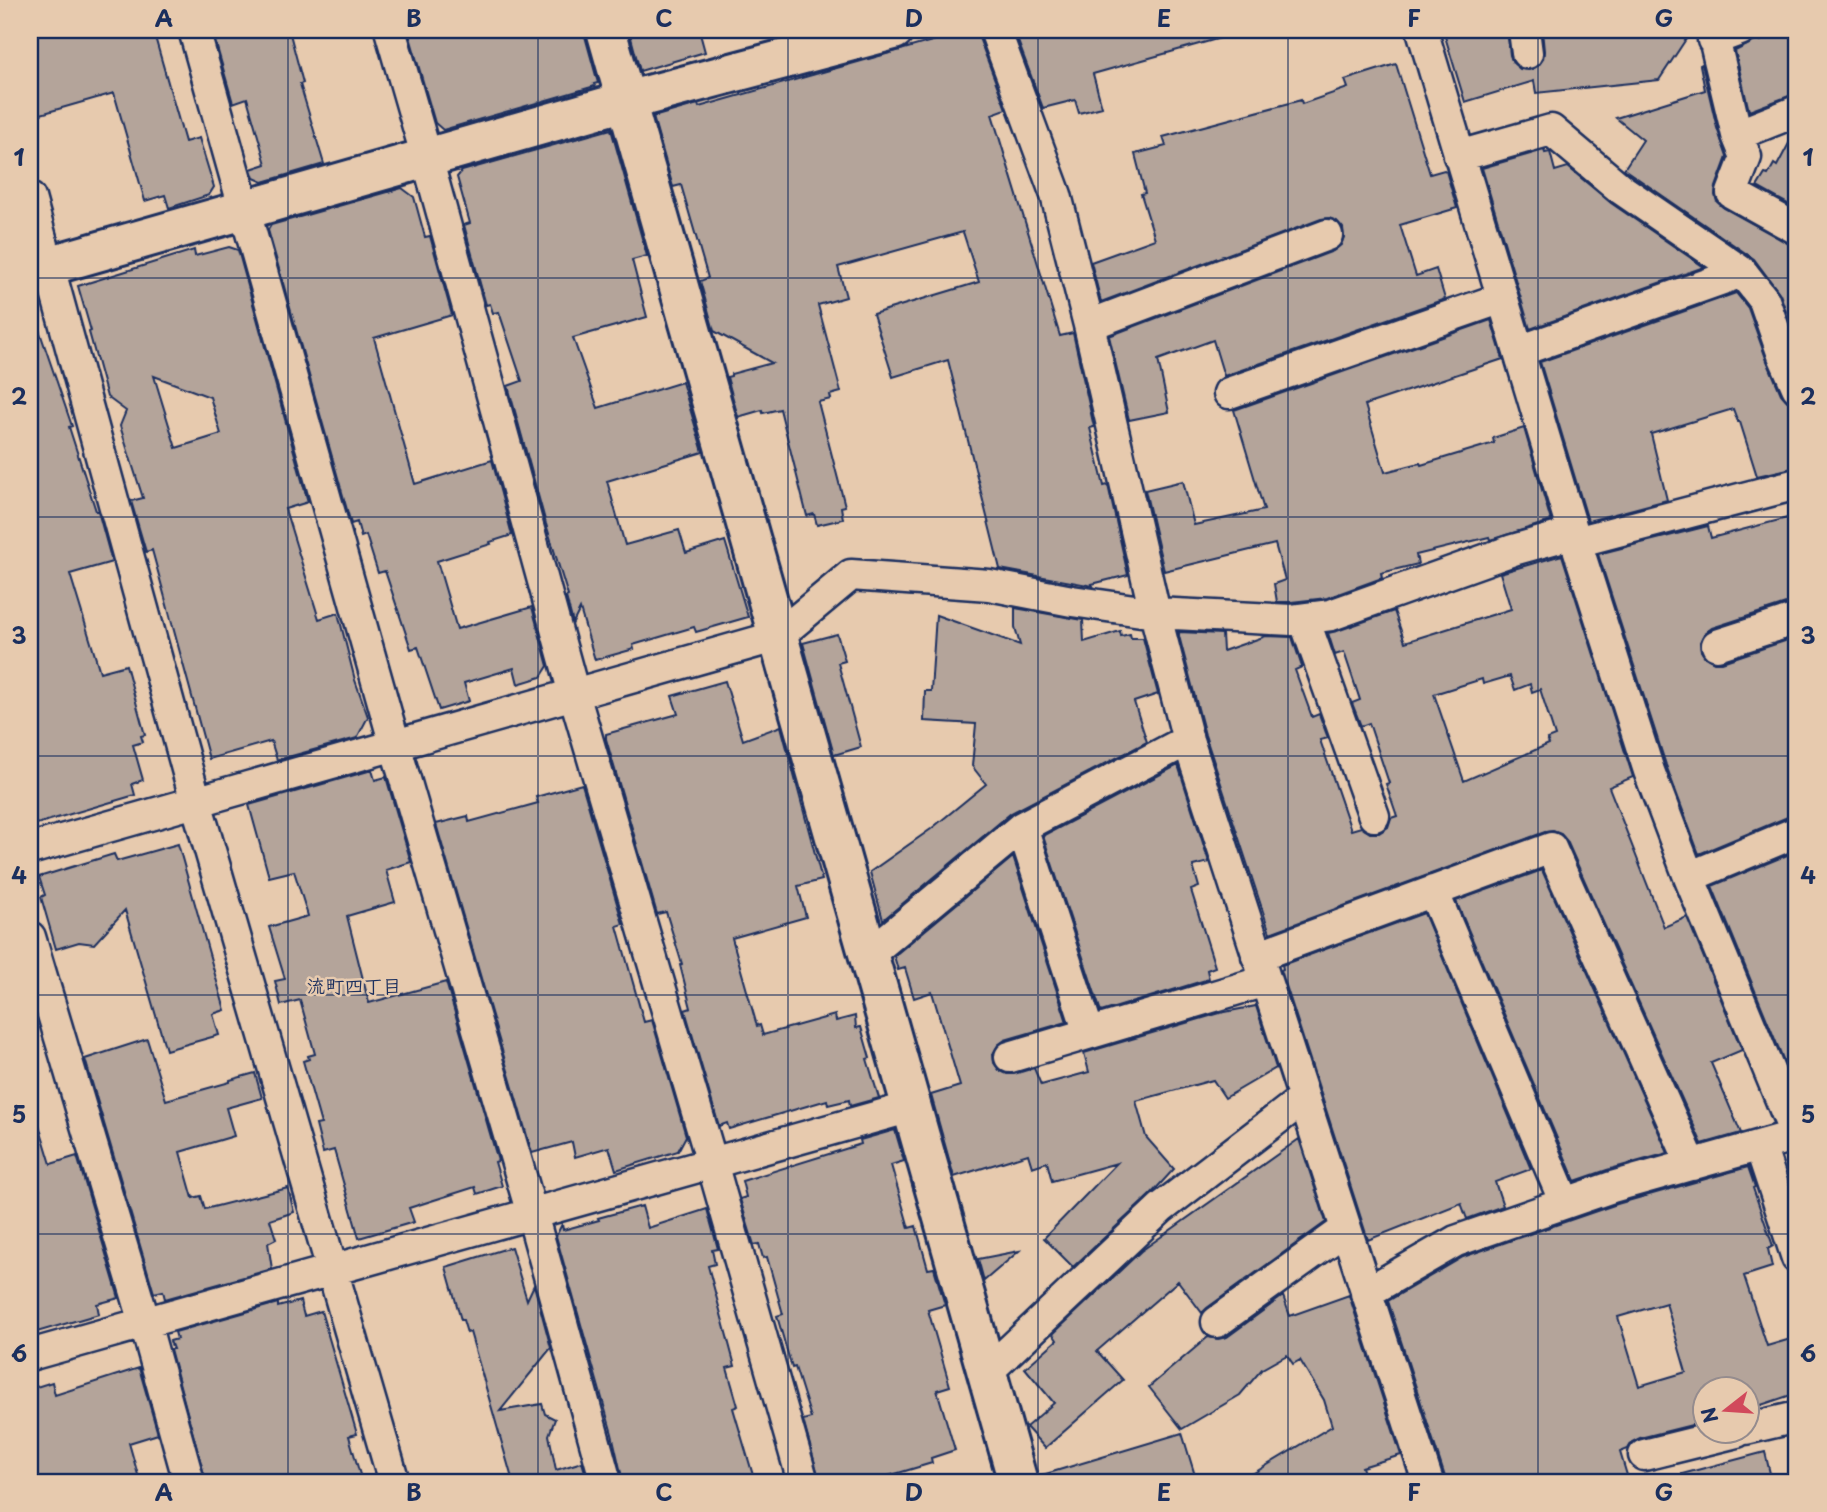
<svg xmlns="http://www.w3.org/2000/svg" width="1827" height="1512" viewBox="0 0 1827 1512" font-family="'Playpen Sans','Klee One',sans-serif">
	<rect width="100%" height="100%" fill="#e7caae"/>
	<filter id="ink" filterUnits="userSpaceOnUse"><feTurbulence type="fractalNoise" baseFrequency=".0143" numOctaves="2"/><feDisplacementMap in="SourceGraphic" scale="14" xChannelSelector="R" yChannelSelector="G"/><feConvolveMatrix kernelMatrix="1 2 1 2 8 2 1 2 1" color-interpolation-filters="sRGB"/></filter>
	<g filter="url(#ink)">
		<path fill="#b4a49a" stroke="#1b2f5e" stroke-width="2" fill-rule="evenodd" d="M30,30H153L185,142L199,138L214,187L209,195L169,208L165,195L145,201L114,93L34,116L30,101Z
			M212,30H289L303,83L300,84L324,164L263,182L254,178L251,169L266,164L247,98L233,103Z
			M408,30H585V36L598,83L594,84L595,86L443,130L435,123Z
			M629,30H699L705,52L640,71Z
			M971,30H976L1006,109L992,114L1060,336L1073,333L1094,427L1090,428L1104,486L1108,485L1128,575L1092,584L1093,586L1000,569L948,360L893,377L873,314L979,282L963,232L838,267L846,297L818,305L841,392L830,395L831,399L818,402L845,506L841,507L843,519L817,525L814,514L807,516L780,409L763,413L762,410L738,417L727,377L731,376V374L772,363L714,331L700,281L708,278L681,185L673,187L653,117L698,104L699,107Z
			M1026,30H1223L1224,37L1093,74L1102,107L1079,113L1075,100L1043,108L1015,33Z
			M1443,30H1507L1510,55L1513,63L1520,69L1529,70L1538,66L1543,59L1544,51L1542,30H1692L1659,80L1536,93L1534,81L1465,102Z
			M1786,30H1797V93L1749,111L1735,51L1759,39L1760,41Z
			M1396,64L1430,174L1444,170L1446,171L1457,208L1400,225L1416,276L1436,269L1445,299L1224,376L1213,340L1158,360L1169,412L1129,420L1109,336L1333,251L1341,245L1344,237L1343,228L1337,221L1329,218L1321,219L1101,302L1091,262L1155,239L1141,194L1145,193L1135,154L1166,146L1163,137L1301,100L1302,104L1348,88L1345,80Z
			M1702,64L1717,128L1727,157L1716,187L1715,195L1717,202L1724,208L1789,244L1797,246V343L1780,294L1754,259L1624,169L1643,140L1616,118L1705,90L1700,65Z
			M611,129L647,256L632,260L647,317L573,338L598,408L682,382L703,452L607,481L625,545L679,530L686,553L725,541L748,617L696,632L694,627L633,645L634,649L595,660L580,609L573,623L566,597L568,596L546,524L508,386L522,381L499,312L493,313L490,304L486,305L464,225L470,223L457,177L462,171Z
			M1796,130H1797V209L1757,187L1765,174L1768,175L1774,164L1777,166Z
			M1544,150L1545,153L1550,152L1555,171L1568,167L1611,203L1704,267L1530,329L1482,168Z
			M402,188L414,197L425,237L430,236L452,315L374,338L415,484L492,460L512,535L490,542L491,544L437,561L457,629L532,607L548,666L541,677L518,684L514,668L464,683L469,701L439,710L418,647L411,649L385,571L378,573L366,535L361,537L357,522L351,524L268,230L271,225Z
			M229,247L238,250L308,502L285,509L293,535L319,619L338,613L355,680L368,717L357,738L277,760L271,741L209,759L152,550L146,552L131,501L143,498L120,426L126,411L107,397L89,332L91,331L78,286L194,250L195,256ZM154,376L210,397L221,434L176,448Z
			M1736,293L1748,308L1767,361L1781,394L1787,401L1797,404V467L1757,476L1740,422H1738L1733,409L1651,434L1667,500L1588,521L1540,362Z
			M34,315L72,426L69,427L96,511H98L112,562L70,574L100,672L126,665L145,735L141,736L143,742L133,745L143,780L132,784L135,795L30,826V316Z
			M1491,320L1503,359L1365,405L1385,472L1420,463L1421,465L1494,443L1493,438L1524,428L1551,521L1490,540L1489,537L1416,555L1418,564L1381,573L1382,578L1327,598L1291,602H1277L1274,584L1285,580L1275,544L1164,571L1145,490L1183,481L1194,525L1264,510L1234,410Z
			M1791,517L1793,522L1797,521V602H1792L1712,628L1704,634L1700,642L1701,651L1705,657L1714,662H1722L1797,637V815L1790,816L1699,854L1666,765L1598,554L1708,526L1711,538Z
			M1562,555L1633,777L1609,787L1664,927L1687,917L1742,1050L1711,1063L1741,1133L1702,1144L1567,841L1561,834L1553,831L1545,832L1270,933L1205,735L1179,636V632L1222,634L1223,651L1266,636L1292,637L1302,667L1295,670L1312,717L1319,714L1328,738L1320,740L1351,830L1361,827L1370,833H1379L1388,827L1391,818L1397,816L1386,784L1389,783L1369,723L1361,726L1352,703L1360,700L1344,652L1335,655L1328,633L1337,631L1394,611L1405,642L1511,609L1500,573ZM1510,676L1515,690L1530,684L1532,692L1540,689L1555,736L1547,739L1549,744L1464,781L1434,694L1482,679L1483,684Z
			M1015,608L1083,620L1084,642L1120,631L1121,636L1130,634L1131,638H1143L1158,694L1134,702L1147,742L1011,813L883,920L870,872L931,829L986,784L972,766L976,724L924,721L925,691H931L936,615L1020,645L1015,627Z
			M837,634L845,661L838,663L861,747L834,755L803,643Z
			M725,681L743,740L781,726L822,880L798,886L806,917L732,938L757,1026L760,1025L763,1035L835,1015L836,1021L855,1016L856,1028L861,1027L870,1058L867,1059L879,1098L850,1106L849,1100L828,1105L827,1100L729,1129L727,1123L719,1126L685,1010L691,1008L680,965L682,964L666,912L657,914L606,739V734L678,714L672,696Z
			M1178,765L1209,862L1193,866L1199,887L1191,890L1215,967L1207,970L1209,979L1101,1012L1043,836Z
			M372,770L375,780L386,777L411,862L386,870L395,902L347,916L369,1003L446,982L498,1161L495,1162L502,1186L477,1194L475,1187L409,1208L414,1222L359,1238L334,1150L323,1153L316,1125L321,1124L303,1061L309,1059L308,1056L315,1054L300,1000L281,1005L275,981L285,979L269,927L308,916L294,871L269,877L249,805Z
			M582,784L623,924L617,926L644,1022L652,1020L686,1136L678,1151L616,1170L609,1147L575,1157L572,1142L532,1153L436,824L468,816L469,822L538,803L536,797Z
			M178,844L225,1010L213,1014L219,1035L166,1050L125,910L94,944L79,942L56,949L41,897L45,895L39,877L114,854L117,861Z
			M1797,851V1093L1712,886Z
			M1013,857L1067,1022L1005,1040L998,1045L993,1054L994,1063L999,1070L1007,1074H1014L1034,1068L1041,1085L1089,1072L1084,1053L1220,1013L1256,1006L1276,1068L1225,1098L1213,1080L1136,1101L1146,1137L1174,1169L1151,1194L1073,1267L1044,1238L1117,1163L1052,1181L1047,1162L1032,1167L1028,1154L954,1177L931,1095L960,1086L932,992L914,998L905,968L898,970L894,956Z
			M1542,870L1668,1153L1607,1170L1575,1181L1456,901Z
			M1424,913L1531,1169L1495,1182L1503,1206L1467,1219L1461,1203L1368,1240L1281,970L1283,969L1282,965Z
			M147,1039L166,1100L230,1082V1080L255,1073L262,1098L226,1108L234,1136L180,1152L193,1198L201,1196L205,1209L288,1188L294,1212L270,1220L276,1239L268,1243L272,1269L165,1299L163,1291L154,1293L85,1059Z
			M36,1115L51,1164L77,1156L119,1298L97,1304L99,1314L30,1334V1116Z
			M895,1130L904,1161L891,1165L909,1228L916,1226L928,1269L934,1268L945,1305L928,1310L950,1386L937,1390L955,1450L931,1458L932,1463L885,1477L887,1482H820L803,1420L811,1418L795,1367L792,1368L785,1344L777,1316L783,1314L767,1257L763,1258L759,1244L754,1245L740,1199L746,1197L742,1181L861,1144L860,1140Z
			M1299,1139L1326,1222L1207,1308L1202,1313L1178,1281L1097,1351L1123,1380L1045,1448L1026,1427L1054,1403L1025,1368L1057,1340L1053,1334L1141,1251Z
			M1748,1167L1755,1187L1753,1188L1773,1246L1768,1249L1772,1267L1744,1276L1767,1346L1797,1337V1393L1746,1410V1390H1704V1422L1640,1438L1632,1442L1628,1449L1620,1452L1629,1482H1445V1477L1388,1301L1463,1257L1617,1204ZM1666,1303L1686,1372L1639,1386L1618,1317Z
			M642,1206L648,1228L707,1209L718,1249L712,1250L715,1264L708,1266L735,1366L727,1368L738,1406L733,1408L755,1482H623L612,1434L556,1236L562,1224L563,1230L599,1220L598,1218Z
			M511,1247L527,1300L534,1285L551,1348L500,1411L542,1404L545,1414L555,1419L549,1435L556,1470L582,1462L588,1482H513L470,1332L467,1333L463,1320H461L446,1267Z
			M1019,1251L984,1281L978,1259Z
			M1349,1295L1401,1455L1362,1467L1367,1482H1239L1332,1426L1324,1400L1300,1360L1293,1364L1287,1355L1262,1369L1240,1395L1182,1429L1149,1387L1208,1337L1218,1339L1227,1337L1283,1296L1290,1316Z
			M300,1301L304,1316L321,1311L357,1434L349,1436L362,1482H206L170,1349H173L170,1341L177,1339L175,1332L278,1303V1307Z
			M139,1368L158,1434L129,1443L140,1482H30V1389L52,1382L55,1395Z
			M1182,1433L1197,1482H1040L1039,1476Z
			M1765,1452L1772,1482H1683L1682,1474Z"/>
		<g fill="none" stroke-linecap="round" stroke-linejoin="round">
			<g stroke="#1b2f5e" stroke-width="35">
				<path id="street" d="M194,30L395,745L532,1214L606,1482
					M390,30L427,158L574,694L712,1163L803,1482
					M995,30L1056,195L1089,325L1155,613L1188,740L1428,1482
					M1422,30L1576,542L1649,771L1689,877L1796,1136
					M1524,30L1527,53
					M1712,30L1737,135L1746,157L1732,193L1797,229
					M1713,40L1740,30
					M1737,135L1797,111
					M1459,156L1551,130L1621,189L1742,272L1764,300L1783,355L1797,387
					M30,198L196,802L394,1482
					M1089,325L1327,235
					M1519,351L1742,272
					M1229,393L1502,298
					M1576,542L1797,484
					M1304,619L1374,816
					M1717,645L1797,619
					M1022,827L1089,1033
					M30,849L778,636L851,575L989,585L1072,601L1155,613L1292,620L1331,615L1513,550L1574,533
					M1689,877L1797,832
					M1433,891L1565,1203
					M30,937L145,1323L189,1482
					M868,955L1022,827L1188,740
					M1257,956L1551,848L1692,1165
					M1010,1057L1265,981
					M1760,1146L1797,1258
					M1366,1293L1456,1241L1612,1187L1797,1135
					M1217,1322L1346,1229
					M30,1355L911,1107
					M986,1373L1161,1208L1303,1099
					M1746,1429L1797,1417
					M1644,1455L1737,1432"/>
			</g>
			<g stroke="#1b2f5e" stroke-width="44">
				<path id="secondary" d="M606,30L1018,1482
					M30,271L626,101L894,30"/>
			</g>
			<use href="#street" stroke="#e7caae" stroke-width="30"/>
			<use href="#secondary" stroke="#e7caae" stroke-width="38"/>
		</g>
	</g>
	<path fill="none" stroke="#1b2f5e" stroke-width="2" stroke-opacity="0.55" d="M288,30V1482M538,30V1482M788,30V1482M1038,30V1482M1288,30V1482M1538,30V1482M30,278H1797M30,517H1797M30,756H1797M30,995H1797M30,1234H1797"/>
	<g text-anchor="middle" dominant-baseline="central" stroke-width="5" stroke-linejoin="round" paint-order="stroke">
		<g font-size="19" font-weight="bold" fill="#1b2f5e" stroke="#e7caae">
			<text x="354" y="985">流町四丁目</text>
		</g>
	</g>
	<rect width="1827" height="1512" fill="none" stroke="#e7caae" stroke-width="77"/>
	<g transform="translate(1726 1410) rotate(253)"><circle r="33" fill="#e7caae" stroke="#958c8e" stroke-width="2"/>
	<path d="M0-5L12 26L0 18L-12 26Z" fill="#d1495b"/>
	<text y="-10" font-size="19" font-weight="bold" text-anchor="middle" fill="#1b2f5e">N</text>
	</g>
	<rect x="38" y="38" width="1750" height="1436" fill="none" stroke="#1b2f5e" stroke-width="2.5"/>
	<g font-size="23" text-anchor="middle" font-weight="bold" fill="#1b2f5e">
		<text x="164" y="27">A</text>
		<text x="414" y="27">B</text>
		<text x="664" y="27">C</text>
		<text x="914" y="27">D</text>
		<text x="1164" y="27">E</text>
		<text x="1414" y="27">F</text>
		<text x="1664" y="27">G</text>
		<text x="19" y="166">1</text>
		<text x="1808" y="166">1</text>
		<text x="19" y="405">2</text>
		<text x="1808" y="405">2</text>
		<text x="19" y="644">3</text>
		<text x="1808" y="644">3</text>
		<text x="19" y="884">4</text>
		<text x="1808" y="884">4</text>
		<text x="19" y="1123">5</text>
		<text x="1808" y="1123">5</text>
		<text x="19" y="1362">6</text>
		<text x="1808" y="1362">6</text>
		<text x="164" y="1501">A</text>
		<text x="414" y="1501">B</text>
		<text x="664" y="1501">C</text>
		<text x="914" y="1501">D</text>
		<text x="1164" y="1501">E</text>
		<text x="1414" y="1501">F</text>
		<text x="1664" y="1501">G</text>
	</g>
</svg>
